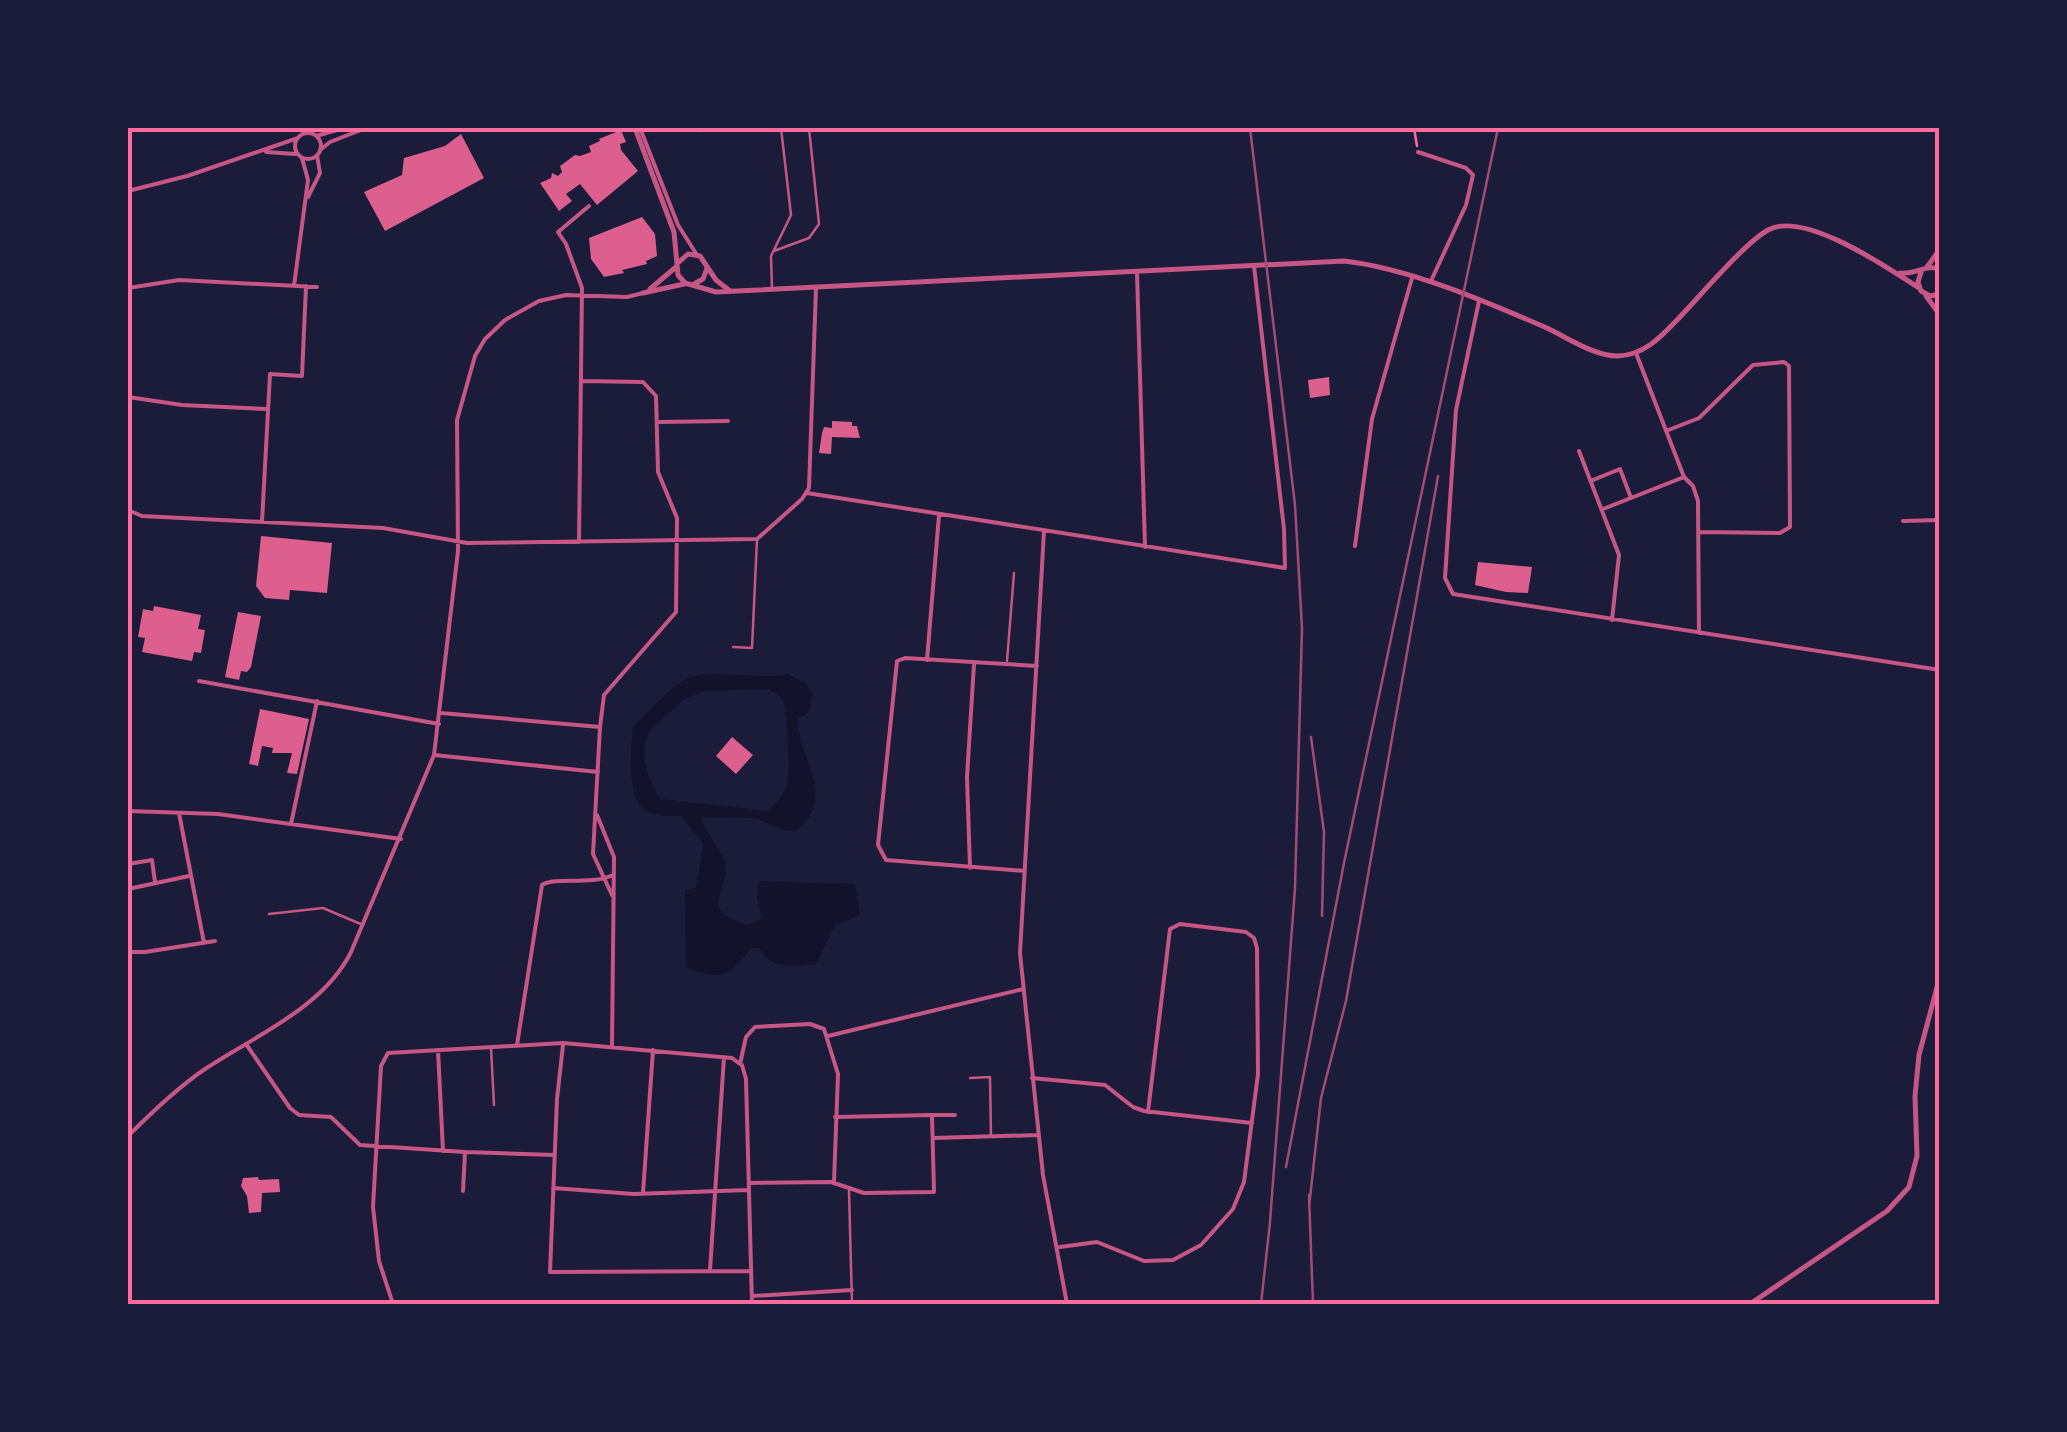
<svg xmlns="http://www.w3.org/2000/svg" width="2067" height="1432" viewBox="0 0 2067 1432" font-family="'Varela Round',sans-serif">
	<rect width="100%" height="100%" fill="#1b1b3a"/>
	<path fill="#12122b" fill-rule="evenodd" d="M788,674L805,683L813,693L809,712L798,719C798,761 839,795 796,831L784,830L755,818L701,817C704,831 718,845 724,860C735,888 692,909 748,925L762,918L757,898L759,881L855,884L860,915L835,925L816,964C794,966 772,971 759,948H751C730,978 720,980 686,968L685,890L696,888L703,843L681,816C672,816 656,816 648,812C625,800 631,748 633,727C647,714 670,687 686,679C708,667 760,681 788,674ZM769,689C773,692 778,695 782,699C788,707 790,775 787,786C784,795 774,804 768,811L660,799C648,778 638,755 649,732L684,699L704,691Z"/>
	<path fill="#dd5f8e" d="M621,130L626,142L620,144L621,150L638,171L597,205L580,184L566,194L572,201L559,211L540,183L551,178L552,173L558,176L562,172L560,166L575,155L580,156L591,152L589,146L600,141L599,139Z
		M461,134L484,178L385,231L364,192L402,175L404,158L445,146Z
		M642,217L655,234L657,256L646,261L647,264L622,270L624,273L604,277L591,259L589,238Z
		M1329,377L1330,395L1310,398L1308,380Z
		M832,421L852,422V426H857L860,438L832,437L831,454L819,453L822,433L824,427L832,428Z
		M261,536L332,543L327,593L290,590L289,600L265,598L256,586Z
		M1478,562L1532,567L1528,593L1506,592L1475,585Z
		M154,606L201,615L198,629L205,630L201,653L194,652L192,661L142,652L145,638L138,637L143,609L153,611Z
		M238,612L261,616L251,667L247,672L241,671L239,680L225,677Z
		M260,709L309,719L297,774L287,773L292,753H272L273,748L262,746L258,766L249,764Z
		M732,737L753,755L736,774L716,756Z
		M258,1177L259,1180L279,1179L280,1192L262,1193L261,1212L249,1213L247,1196L241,1186L243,1178Z"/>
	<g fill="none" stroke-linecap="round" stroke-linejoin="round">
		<path stroke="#ff6b9d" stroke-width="2.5" d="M1414,128L1417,146"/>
		<path stroke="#c65784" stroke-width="2.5" d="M699,131L731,128
			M774,251L809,238L819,224L809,128
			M772,289L771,256L791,215L781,128
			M733,647L752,648L757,539
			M1007,661L1014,573
			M269,914L323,908L363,925
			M491,1048L494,1105
			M970,1078L990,1077L991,1137
			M849,1191L852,1304"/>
		<path stroke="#c65784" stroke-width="4" d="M600,727L604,695L676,612"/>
		<path stroke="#c65784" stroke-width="4" d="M640,128L678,225L697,255
			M295 146a13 13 0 1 1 26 0a13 13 0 1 1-26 0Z
			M316,136L344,128
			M320,150L330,142L366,128
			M266,152L296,154
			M1418,152L1466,168L1473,175L1466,205L1431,281
			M128,191L187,176L298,138
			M308,197L320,173L317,155
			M1137,273L1145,547
			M294,286L308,180L302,158
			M128,288L179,280L317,287
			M1479,301L1456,410L1445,578L1453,594L1940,670
			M1636,353L1684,477L1693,486L1698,501L1699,633
			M581,381L643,382L656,396L658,472L677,518L676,612
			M128,397L182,405L267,409
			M658,422L728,421
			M1666,431L1699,418L1753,365L1784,362L1789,366L1790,527L1780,533L1699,532
			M1579,451L1619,555L1612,620
			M1593,480L1620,469L1631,498
			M807,493L1285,568L1284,529L1254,266
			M1603,509L1684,477
			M128,510L142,516L383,528L467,543L757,539L802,499L809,488L816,288
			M1903,521L1940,520
			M262,522L270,374L302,376L306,286
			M1044,531L1020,953L1043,1175L1067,1304
			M579,542L582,288L566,244L558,232L589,206
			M1355,546L1372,419L1412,278
			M927,660L939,515
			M199,681L439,724
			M441,713L600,727L593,854L612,895
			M434,755L598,772
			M128,811L218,814L401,839
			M179,813L204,943
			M597,815L614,857L612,1047
			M291,824L317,701
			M128,864L152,860L155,882
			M970,868L967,777L974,664
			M1025,871L886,860L878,845L897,661L905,658L1037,666
			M128,889L189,876
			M128,952H145L215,941
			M828,1036L1023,989
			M246,1044L290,1108L299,1115L331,1117L360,1145L465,1152
			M517,1045L542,885C556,876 589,886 613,875
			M563,1045L557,1099L550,1272L751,1271
			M438,1050L443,1151
			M740,1064L746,1037L755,1027L810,1024L824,1029L838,1074L834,1182
			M742,1065L746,1079L752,1304
			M1032,1078L1105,1085L1133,1107L1144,1111L1252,1123
			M932,1115H955
			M128,1136C152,1112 177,1088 205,1069C255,1036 324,1007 351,952L434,755L458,551L457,420L475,356L485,339L505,320L539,301L566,295L627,297L643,293
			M933,1138L1038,1135
			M749,1183L831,1182L864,1193L934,1192L932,1115L835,1117
			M553,1188L634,1194L748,1190
			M463,1191L465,1152L555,1155
			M643,1193L653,1050
			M1060,1247L1097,1242L1144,1261L1173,1260L1201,1245L1233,1209L1244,1182L1258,1074L1257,948L1254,938L1246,932L1180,924L1170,929L1148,1112
			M710,1270L724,1057
			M752,1296L852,1290
			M393,1304L379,1261L373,1207L381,1066L388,1053L563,1043L732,1058L740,1064"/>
		<path stroke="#c65784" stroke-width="5" d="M635,128L674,232L678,275L685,283L716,292L1344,261C1408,268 1487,302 1547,328C1568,338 1594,356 1618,356C1643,355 1659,339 1675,322C1697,300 1743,244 1768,230C1804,210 1888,268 1919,288
			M679,262L688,254L700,256L716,280L730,291
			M1927,267L1940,249
			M1921,272L1918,282L1921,291L1930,296L1940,294
			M1900,273C1915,275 1926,264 1940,269
			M694,284L703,279L707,268
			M650,289L676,267
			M643,293L684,284
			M1926,296L1940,315
			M1750,1304L1887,1211L1909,1187L1917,1156L1915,1096L1919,1055L1940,976"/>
		<path stroke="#a44b75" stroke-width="2.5" d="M1250,128L1295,505L1302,628L1295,888L1270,1222L1261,1304
			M1311,737L1324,832L1322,916
			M1286,1167L1344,863L1498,128
			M1309,1195L1313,1304
			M1309,1207L1321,1098L1346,1001L1438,476"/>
	</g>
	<rect width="2067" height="1432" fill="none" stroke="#1b1b3a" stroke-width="260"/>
	<rect x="130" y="130" width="1807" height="1172" fill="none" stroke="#ff6b9d" stroke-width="4"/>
</svg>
